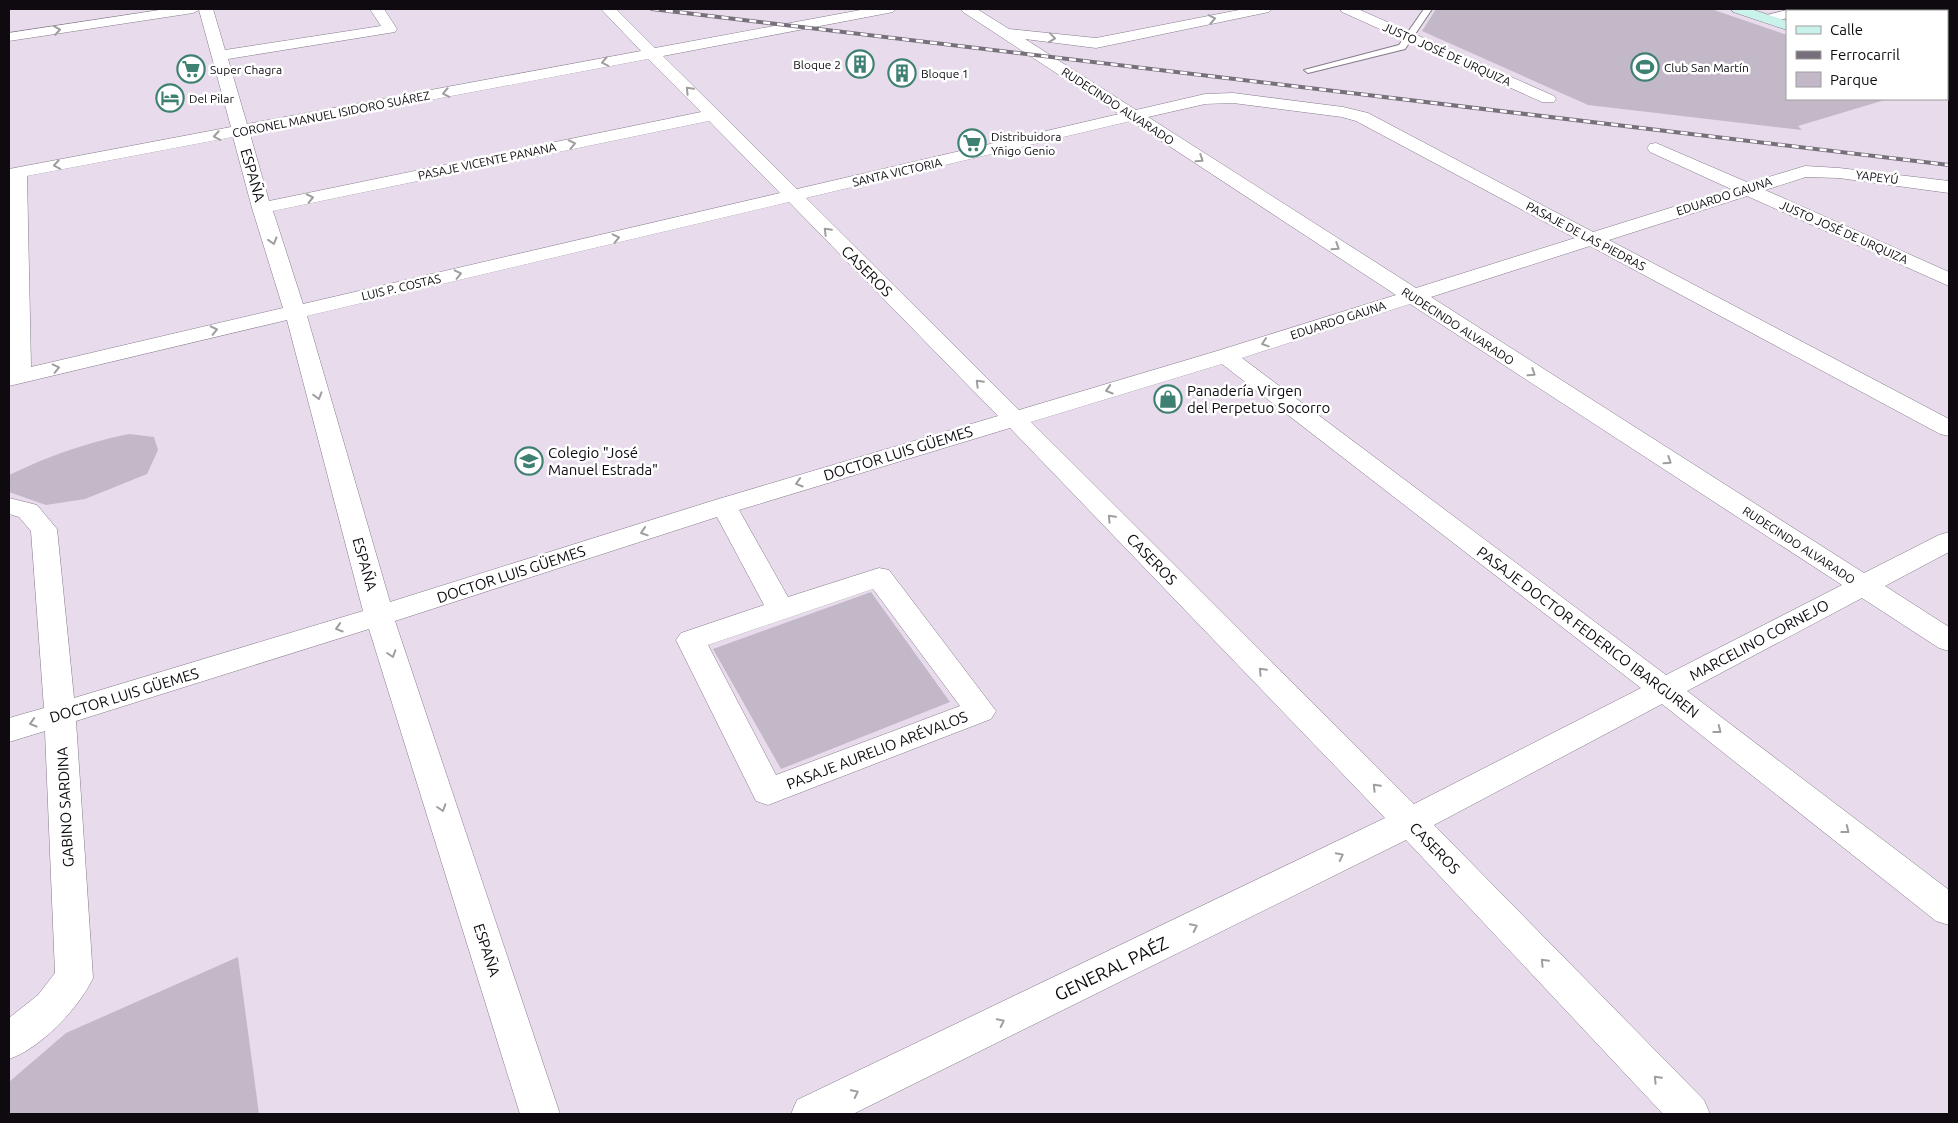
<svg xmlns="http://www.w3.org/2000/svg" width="1958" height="1123" viewBox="0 0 1958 1123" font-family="Ubuntu,sans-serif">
	<rect width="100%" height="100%" fill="#e7dbec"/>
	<path fill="#c3b8c8" d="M1436,9H1711L1787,35V99H1888L1798,126L1802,130L1588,105L1422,31Z
		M129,434L154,437L158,450L147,474L85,499L46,505L9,492V475C49,456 85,443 129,434Z
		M871,592L950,702L781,769L713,649Z
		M238,957L259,1114H9V1082L66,1033Z"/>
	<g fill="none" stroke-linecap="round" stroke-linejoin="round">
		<g stroke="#867b8a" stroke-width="2">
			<path id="lane" d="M1424,9H1432L1405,49L1308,73L1304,70L1399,45Z"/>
		</g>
		<g stroke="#867b8a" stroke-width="1">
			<path id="street" d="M166,9H213L225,50L381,26L370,9H384L397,29L395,32L228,59L247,124L641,51L601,9H616L655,48L866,9H895L893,12L888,13L663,56L797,189L1119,114L963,12L961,9H977L1009,29L1096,38L1244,9H1271L1269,12L1264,13L1096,48L1025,39L1136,110L1205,94L1233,93L1343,107L1368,113L1593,232L1731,189L1650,152L1647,148L1650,144L1656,143L1749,183L1805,166L1839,168L1949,181V193L1839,178L1806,177L1765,190L1949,272V286L1747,196L1609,240L1949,419V436L1940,434L1590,246L1431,297L1864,573L1939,535L1949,532V552L1885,586L1949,627V651L1939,648L1862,598L1687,691L1949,890V925L1936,921L1662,704L1434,825L1704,1100L1710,1114H1663L1406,840L853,1114H791L797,1100L1385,818L1010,428L739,510L788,597L879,568L889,570L996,711L991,719L768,805L756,801L676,640L681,633L764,605L717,517L395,621L560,1114H520L369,629L76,721L93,978C79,1008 40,1049 9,1059V1018L38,995L55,973L45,731L9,742V718L44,708L31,531L19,517L9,514V498L37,505L57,529L74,698L363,611L287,320L9,386V169L231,127L199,10L193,13L9,41V33ZM648,59L701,112L269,201L250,134ZM1233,103L1342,117L1356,121L1575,238L1416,288L1148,117L1205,104ZM709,121L780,193L303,304L273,211ZM1131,121L1396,295L1217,351L1019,410L806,198ZM233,137L252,208L283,308L31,367L27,176ZM789,202L998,416L715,500L390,602L307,316ZM1410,304L1842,585L1666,675L1242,358ZM1222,364L1641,688L1414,804L1031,422ZM873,589L960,706L776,775L708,645Z
				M1340,9H1358L1554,96L1556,99L1554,102H1542L1342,12Z
				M1827,9H1848L1849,11H1828Z
				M1899,9H1920L1921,11H1900Z
				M1787,10L1792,11H1787V18L1768,23L1763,22L1761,19L1763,16Z
				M1947,18H1949V27H1947Z
				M1947,41L1949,42V52L1947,51Z"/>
		</g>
		<g stroke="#867b8a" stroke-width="1">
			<path id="secondary" d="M1731,9H1751L1787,21V30L1733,12Z
				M1947,76L1949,77V87L1947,86Z"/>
		</g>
		<use href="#lane" fill="#fff" fill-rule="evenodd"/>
		<use href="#street" fill="#fff" fill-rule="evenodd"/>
		<use href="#secondary" fill="#c9f2eb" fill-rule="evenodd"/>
		<g stroke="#776f7b" stroke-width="4">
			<path id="rail" d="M652,9L1949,165"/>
		</g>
		<use href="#rail" stroke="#fff" stroke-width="2.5" stroke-dasharray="7" stroke-linecap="butt"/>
	</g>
	<defs><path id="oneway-chevron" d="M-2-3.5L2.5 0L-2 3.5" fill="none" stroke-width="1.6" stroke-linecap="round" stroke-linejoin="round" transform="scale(1.25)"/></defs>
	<g stroke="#9f9d9f">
		<use href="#oneway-chevron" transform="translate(1212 19) rotate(-11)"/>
		<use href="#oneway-chevron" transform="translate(57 30) rotate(-9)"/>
		<use href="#oneway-chevron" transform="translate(1052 38) rotate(7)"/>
		<use href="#oneway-chevron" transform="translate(605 62) rotate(169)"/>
		<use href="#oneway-chevron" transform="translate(689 90) rotate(-134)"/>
		<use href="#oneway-chevron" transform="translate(446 93) rotate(169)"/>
		<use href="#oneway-chevron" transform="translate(217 136) rotate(170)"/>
		<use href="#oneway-chevron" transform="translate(572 144) rotate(-12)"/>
		<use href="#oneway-chevron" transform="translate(1200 159) rotate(33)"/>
		<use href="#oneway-chevron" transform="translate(57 165) rotate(170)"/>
		<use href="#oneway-chevron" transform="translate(310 198) rotate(-12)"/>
		<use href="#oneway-chevron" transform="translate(827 231) rotate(-135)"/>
		<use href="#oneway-chevron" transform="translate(616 238) rotate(-13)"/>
		<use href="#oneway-chevron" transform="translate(273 241) rotate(73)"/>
		<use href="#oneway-chevron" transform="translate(1336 247) rotate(33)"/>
		<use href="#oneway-chevron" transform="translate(458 274) rotate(-13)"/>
		<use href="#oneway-chevron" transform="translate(214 330) rotate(-13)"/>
		<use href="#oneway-chevron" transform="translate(1265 343) rotate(162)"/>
		<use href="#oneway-chevron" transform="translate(56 368) rotate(-13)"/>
		<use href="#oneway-chevron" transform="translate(1532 373) rotate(33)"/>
		<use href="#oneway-chevron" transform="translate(979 383) rotate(-135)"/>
		<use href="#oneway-chevron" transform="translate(1109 390) rotate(164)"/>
		<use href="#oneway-chevron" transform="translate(318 396) rotate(74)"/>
		<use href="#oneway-chevron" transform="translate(1668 461) rotate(33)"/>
		<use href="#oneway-chevron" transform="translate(799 483) rotate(163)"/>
		<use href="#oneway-chevron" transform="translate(1111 518) rotate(-134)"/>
		<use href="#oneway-chevron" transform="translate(644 532) rotate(162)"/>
		<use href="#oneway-chevron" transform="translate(339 628) rotate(163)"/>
		<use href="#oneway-chevron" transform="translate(392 654) rotate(72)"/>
		<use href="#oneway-chevron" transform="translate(1262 671) rotate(-134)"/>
		<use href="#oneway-chevron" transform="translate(33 723) rotate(164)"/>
		<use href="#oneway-chevron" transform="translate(1718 730) rotate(38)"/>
		<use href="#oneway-chevron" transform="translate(1376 787) rotate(-134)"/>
		<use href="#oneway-chevron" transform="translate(442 808) rotate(72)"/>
		<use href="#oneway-chevron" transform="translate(1846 830) rotate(38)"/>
		<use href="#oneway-chevron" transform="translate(1340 856) rotate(-26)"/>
		<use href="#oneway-chevron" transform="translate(1194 927) rotate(-26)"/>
		<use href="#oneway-chevron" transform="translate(1544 962) rotate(-134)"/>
		<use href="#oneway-chevron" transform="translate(1001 1022) rotate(-26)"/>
		<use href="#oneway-chevron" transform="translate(1657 1079) rotate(-134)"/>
		<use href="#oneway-chevron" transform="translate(855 1093) rotate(-26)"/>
	</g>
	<defs>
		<g id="building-ring" transform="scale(1.4375)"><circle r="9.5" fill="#fff" stroke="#3e8072" stroke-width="1.5"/><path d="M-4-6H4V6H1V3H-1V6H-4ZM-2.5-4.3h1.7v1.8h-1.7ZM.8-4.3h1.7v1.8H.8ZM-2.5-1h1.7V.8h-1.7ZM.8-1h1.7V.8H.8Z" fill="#3e8072"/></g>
		<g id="stadium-ring" transform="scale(1.4375)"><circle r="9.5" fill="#fff" stroke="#3e8072" stroke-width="1.5"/><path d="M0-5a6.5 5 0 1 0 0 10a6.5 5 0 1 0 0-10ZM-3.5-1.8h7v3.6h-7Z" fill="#3e8072"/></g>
		<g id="supermarket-ring" transform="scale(1.4375)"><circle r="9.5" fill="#fff" stroke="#3e8072" stroke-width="1.5"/><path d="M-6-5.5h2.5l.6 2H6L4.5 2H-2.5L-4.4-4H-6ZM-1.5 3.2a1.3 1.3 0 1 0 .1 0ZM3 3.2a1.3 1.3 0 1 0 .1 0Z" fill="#3e8072"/></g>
		<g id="hotel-ring" transform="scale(1.4375)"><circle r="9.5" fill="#fff" stroke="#3e8072" stroke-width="1.5"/><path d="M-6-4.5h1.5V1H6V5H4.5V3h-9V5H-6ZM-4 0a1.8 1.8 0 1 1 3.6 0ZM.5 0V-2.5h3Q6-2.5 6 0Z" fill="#3e8072"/></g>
		<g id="shop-ring" transform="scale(1.4375)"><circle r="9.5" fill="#fff" stroke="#3e8072" stroke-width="1.5"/><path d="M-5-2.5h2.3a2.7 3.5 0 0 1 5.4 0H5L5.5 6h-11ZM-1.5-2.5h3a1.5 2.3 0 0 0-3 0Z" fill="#3e8072"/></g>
		<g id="school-ring" transform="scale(1.4375)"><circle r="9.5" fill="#fff" stroke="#3e8072" stroke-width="1.5"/><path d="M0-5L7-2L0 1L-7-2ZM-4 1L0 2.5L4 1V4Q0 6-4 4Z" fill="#3e8072"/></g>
	</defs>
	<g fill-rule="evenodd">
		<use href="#building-ring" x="860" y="64"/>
		<use href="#stadium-ring" x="1645" y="67"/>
		<use href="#supermarket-ring" x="191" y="69"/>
		<use href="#building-ring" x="902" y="73"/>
		<use href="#hotel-ring" x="170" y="98"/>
		<use href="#supermarket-ring" x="972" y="143"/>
		<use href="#shop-ring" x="1168" y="399"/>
		<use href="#school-ring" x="529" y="461"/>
	</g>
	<g text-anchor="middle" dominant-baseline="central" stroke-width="5" stroke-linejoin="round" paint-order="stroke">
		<g font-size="12" fill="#0e0a10" stroke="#fff">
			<text transform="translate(1447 54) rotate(24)">JUSTO JOSÉ DE URQUIZA</text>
			<text transform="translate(1118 106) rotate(33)">RUDECINDO ALVARADO</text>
			<text transform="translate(331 114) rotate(-11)">CORONEL MANUEL ISIDORO SUÁREZ</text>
			<text transform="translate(487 161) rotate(-12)">PASAJE VICENTE PANANA</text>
			<text transform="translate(897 172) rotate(-13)">SANTA VICTORIA</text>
			<text transform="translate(1877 177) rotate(7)">YAPEYÚ</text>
			<text transform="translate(1724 196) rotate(-18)">EDUARDO GAUNA</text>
			<text transform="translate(1844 232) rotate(24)">JUSTO JOSÉ DE URQUIZA</text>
			<text transform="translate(1586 236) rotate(28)">PASAJE DE LAS PIEDRAS</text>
			<text transform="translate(401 287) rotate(-13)">LUIS P. COSTAS</text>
			<text transform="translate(1338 320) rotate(-18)">EDUARDO GAUNA</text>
			<text transform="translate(1458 326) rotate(33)">RUDECINDO ALVARADO</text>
			<text transform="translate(1799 545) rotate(33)">RUDECINDO ALVARADO</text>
		</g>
		<g font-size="12" fill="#0e0a10" stroke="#fff" text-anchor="start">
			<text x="841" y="64" text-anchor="end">Bloque 2</text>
			<text x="1664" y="67">Club San Martín</text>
			<text x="210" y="69">Super Chagra</text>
			<text x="921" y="73">Bloque 1</text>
			<text x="189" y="98">Del Pilar</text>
			<text x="991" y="136">Distribuidora<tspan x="991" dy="14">Yñigo Genio</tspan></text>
		</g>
		<g font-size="15" fill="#0e0a10" stroke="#fff">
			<text transform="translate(253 175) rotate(74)">ESPAÑA</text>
			<text transform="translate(867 271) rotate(45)">CASEROS</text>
			<text transform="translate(898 453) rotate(-17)">DOCTOR LUIS GÜEMES</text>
			<text transform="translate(1152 559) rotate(46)">CASEROS</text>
			<text transform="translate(365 564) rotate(74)">ESPAÑA</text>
			<text transform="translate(511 574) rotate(-18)">DOCTOR LUIS GÜEMES</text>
			<text transform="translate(1588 632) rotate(37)">PASAJE DOCTOR FEDERICO IBARGUREN</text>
			<text transform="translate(1759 640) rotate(-28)">MARCELINO CORNEJO</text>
			<text transform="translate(124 695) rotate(-17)">DOCTOR LUIS GÜEMES</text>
			<text transform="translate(877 750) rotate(-21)">PASAJE AURELIO ARÉVALOS</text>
			<text transform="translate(65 807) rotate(-93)">GABINO SARDINA</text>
			<text transform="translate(1435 848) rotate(46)">CASEROS</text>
			<text transform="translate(487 950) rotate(72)">ESPAÑA</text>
		</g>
		<g font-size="15" fill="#0e0a10" stroke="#fff" text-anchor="start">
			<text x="1187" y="390">Panadería Virgen<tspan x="1187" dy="17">del Perpetuo Socorro</tspan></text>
			<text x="548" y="452">Colegio "José<tspan x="548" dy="17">Manuel Estrada"</tspan></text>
		</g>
		<g font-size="18" fill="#0e0a10" stroke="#fff">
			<text transform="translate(1111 968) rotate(-26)">GENERAL PAÉZ</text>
		</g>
	</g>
	<rect width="1958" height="1123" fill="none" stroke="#0e0a10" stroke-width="20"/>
	<rect x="1786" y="10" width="162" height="90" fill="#ffffff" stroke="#9f9d9f"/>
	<rect x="1796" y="26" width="25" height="8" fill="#c9f2eb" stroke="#9f9d9f"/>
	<text x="1830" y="35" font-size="15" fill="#0e0a10">Calle</text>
	<rect x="1796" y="51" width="25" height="8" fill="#776f7b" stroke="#9f9d9f"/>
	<text x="1830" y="60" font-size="15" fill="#0e0a10">Ferrocarril</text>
	<rect x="1796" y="72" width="25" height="15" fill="#c3b8c8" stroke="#9f9d9f"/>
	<text x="1830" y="85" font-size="15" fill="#0e0a10">Parque</text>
</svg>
